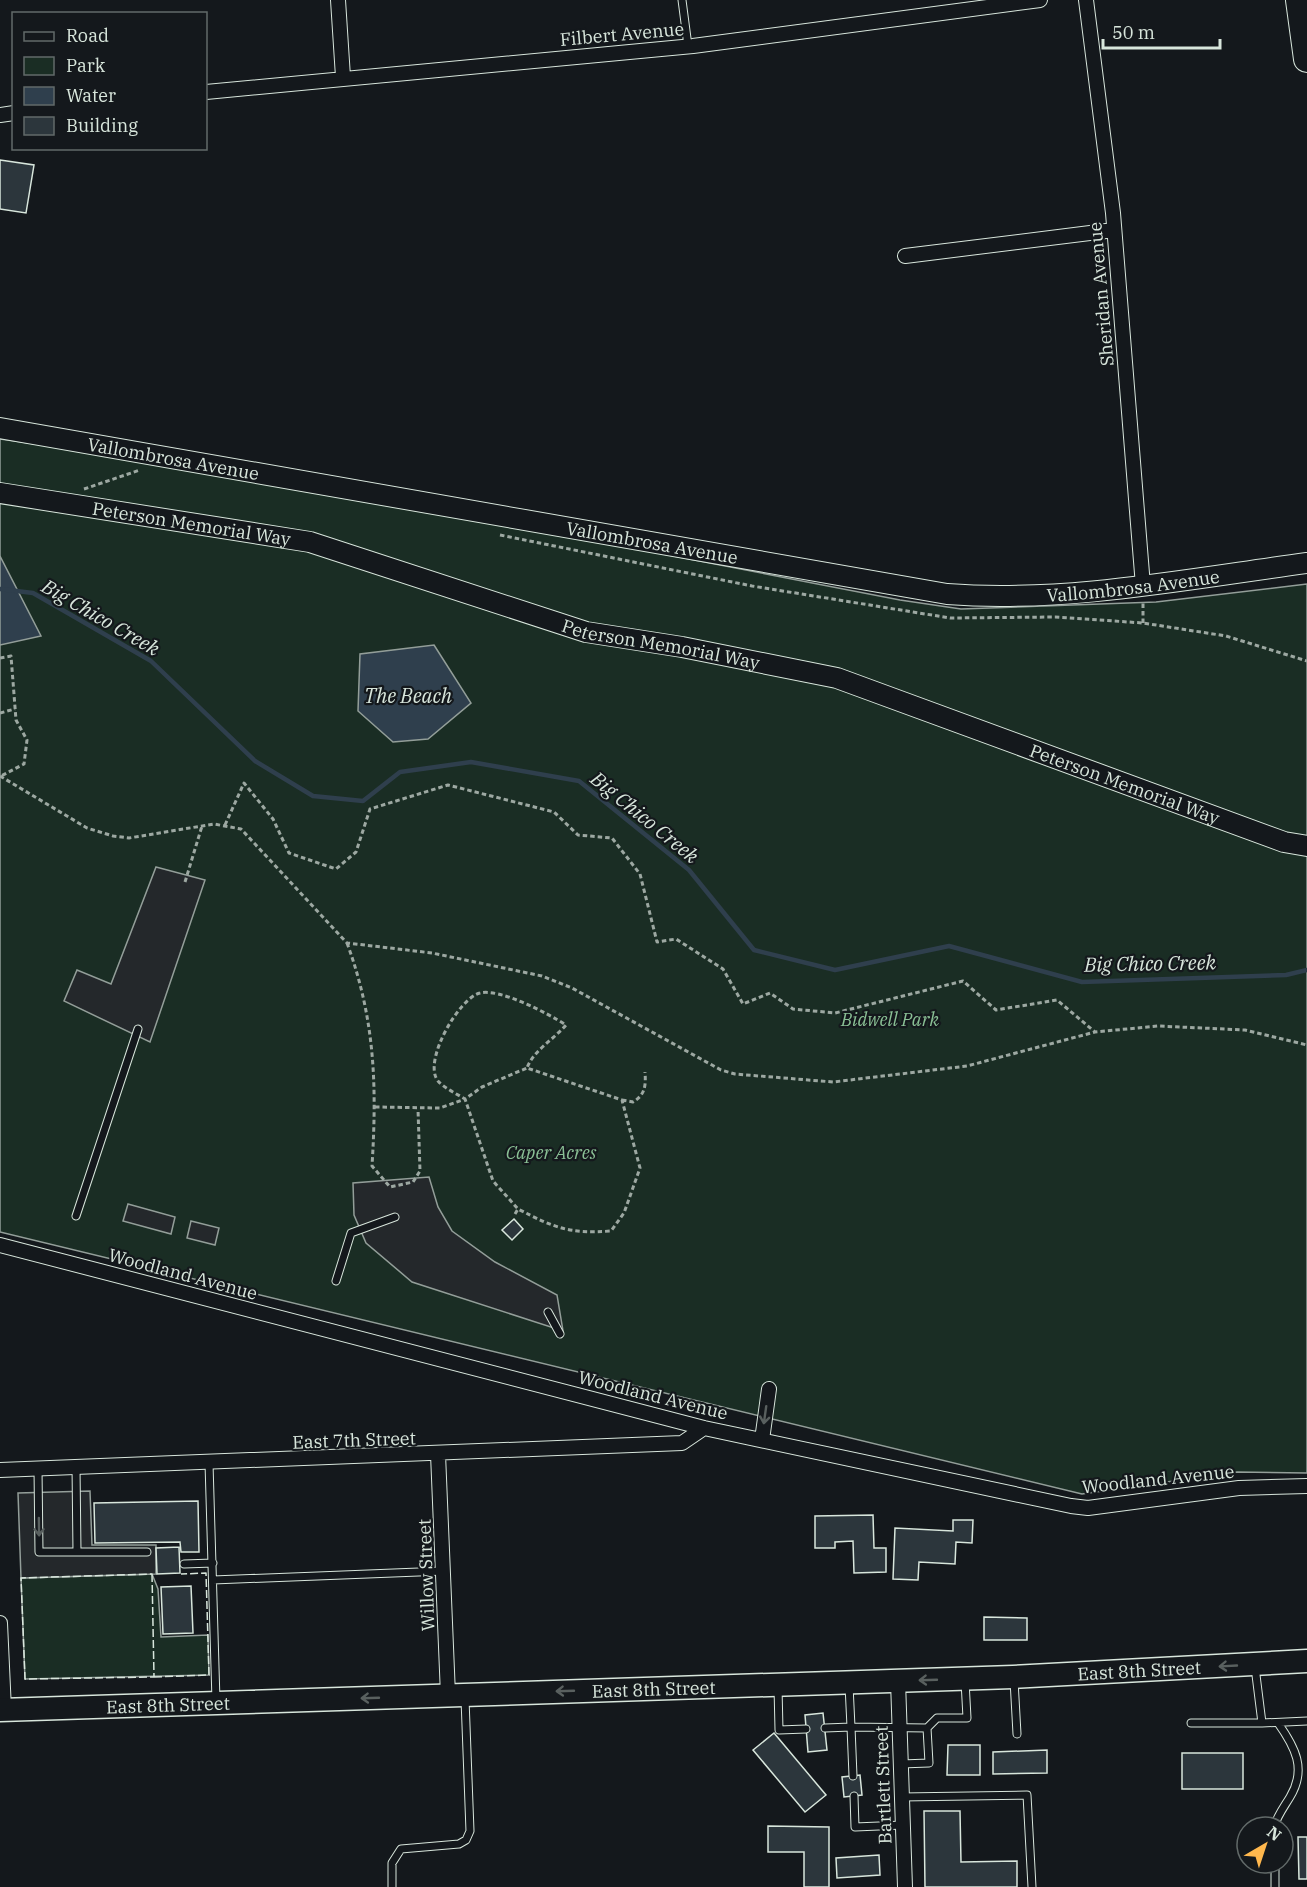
<svg xmlns="http://www.w3.org/2000/svg" width="1307" height="1887" viewBox="0 0 1307 1887" font-family="'IBM Plex Serif',serif">
	<rect width="100%" height="100%" fill="#14181c"/>
	<path fill="#1a2d24" stroke="#939e99" stroke-width="1.5" d="M0,439L78,450L627,547L900,600L961,609L1156,602L1307,584V1473L1237,1472L1082,1494L0,1232Z
		M152,1574L158,1589L161,1637L208,1635L209,1675L25,1679L21,1578Z"/>
	<path fill="#24282b" stroke="#939e99" stroke-width="1.5" d="M156,867L205,880L150,1042L64,1001L77,970L111,984Z
		M429,1177L438,1207L452,1231L495,1262L557,1295L563,1331L412,1282L366,1243L354,1215L353,1183Z
		M128,1204L175,1217L171,1234L123,1221Z
		M191,1221L219,1228L215,1245L187,1238Z
		M90,1491L92,1545H156V1574L21,1578L18,1493Z"/>
	<path fill="#2f3f4d" stroke="#939e99" stroke-width="1.5" d="M0,556L41,636L0,645Z
		M434,645L471,703L428,739L393,742L358,711L360,654Z"/>
	<g fill="none" stroke-linecap="round" stroke-linejoin="round">
		<path stroke="#2f3f4d" stroke-width="4.5" d="M0,589L33,593L151,661L255,761L313,796L363,801L400,772L471,762L579,781L689,870L754,950L835,970L949,946L1082,982L1286,975L1307,970"/>
	</g>
	<path fill="#2c363c" stroke="#d8e6dc" stroke-width="1.5" d="M0,160L34,165L26,213L0,209Z
		M514,1219L523,1229L512,1240L502,1230Z
		M198,1501L199,1552H181L180,1542L95,1543L94,1503Z
		M873,1515L874,1548H886V1572L854,1573L853,1541L835,1542V1548H815V1516Z
		M953,1520H973L972,1543L956,1542L955,1564L919,1562L918,1580L893,1579L895,1528L953,1531Z
		M179,1547L180,1573L157,1574L156,1548Z
		M191,1586L193,1633L163,1634L161,1587Z
		M984,1617L1027,1618V1640H984Z
		M823,1713L827,1750L808,1752L805,1715Z
		M774,1733L826,1795L805,1812L753,1750Z
		M948,1745H980V1775H947Z
		M1047,1750V1773L993,1774V1752Z
		M1182,1753H1243V1789H1182Z
		M860,1775L862,1795L844,1797L842,1777Z
		M924,1811H960L961,1862L1017,1861V1887H925Z
		M768,1826L829,1827V1887H804V1852H768Z
		M1298,1837H1307V1879H1299Z
		M879,1855L880,1875L837,1878L836,1858Z"/>
	<g fill="none" stroke-linecap="round" stroke-linejoin="round">
		<g stroke="#d8e6dc" stroke-width="9">
			<path id="lane" d="M682,0L688,46
				M76,1216L138,1029
				M336,1281L351,1233L395,1217
				M548,1312L560,1334
				M209,1463L216,1701
				M38,1469L39,1552H77L76,1467
				M77,1552H147
				M184,1564L213,1563
				M213,1580L444,1571
				M1255,1667L1262,1723L1307,1721
				M1014,1680L1017,1734
				M849,1685L851,1727L927,1728L929,1763L901,1764
				M778,1687L779,1730L806,1729
				M1191,1723H1262
				M825,1728L851,1727L853,1776
				M927,1728L937,1718H967L965,1681
				M854,1796L855,1827L903,1825
				M902,1797L1027,1795L1032,1887
				M1274,1827C1277,1816 1284,1807 1290,1797C1307,1769 1295,1747 1278,1723
				M1275,1863V1887
				M392,1887V1863L401,1849L459,1844L466,1840L470,1831L465,1699"/>
		</g>
		<g stroke="#d8e6dc" stroke-width="16">
			<path id="street" d="M338,0L343,77
				M1086,0L1113,213L1143,586
				M206,92L693,46L1040,0
				M0,115L14,113
				M905,256L1114,230
				M0,1245L704,1428L1071,1506L1088,1508L1239,1488L1307,1486
				M762,1440L769,1389
				M438,1454L448,1695
				M0,1470L682,1443L704,1428
				M0,1623L4,1710
				M898,1681L905,1887"/>
		</g>
		<g stroke="#d8e6dc" stroke-width="22">
			<g id="secondary">
				<path id="s1" d="M0,428L947,594C1067,603 1188,579 1307,563"/>
				<path id="s2" d="M0,493L310,542L586,632L682,647L837,678L1284,842L1307,846"/>
			</g>
		</g>
		<g stroke="#d8e6dc" stroke-width="25">
			<g id="primary">
				<path id="s3" d="M0,1710L1013,1677L1307,1661"/>
			</g>
		</g>
		<g stroke="#d8e6dc" stroke-width="28">
			<path id="highway" d="M1299,0L1307,59"/>
		</g>
		<path stroke="#9da8a2" stroke-width="3" stroke-dasharray="4.5 3" stroke-linecap="butt" d="M84,489L140,470
			M500,535L752,586L950,618L1055,617L1143,623L1226,636L1307,661
			M1143,623V603
			M0,658L11,656L16,720L27,740L24,764L1,776
			M0,713L15,709
			M0,776L87,828L113,836L129,838L214,824L241,829L347,943L432,953L542,976L572,988L721,1070L735,1074L833,1082L967,1066L1095,1032L1158,1026L1245,1030L1307,1045
			M225,825L244,783L273,819L289,853L336,869L356,852L370,809L448,785L554,812L578,835L612,838L640,874L657,942L676,939L723,969L743,1004L770,993L793,1009L835,1013L963,981L996,1010L1057,1000L1095,1032
			M185,882L202,826
			M347,943C375,1019 377,1085 372,1166L390,1187L413,1182L420,1171L418,1109
			M622,1100L633,1102C645,1095 646,1086 645,1072
			M375,1107L440,1108L465,1099L493,1181L518,1209
			M515,1214L518,1209C555,1228 569,1234 611,1231L624,1213L640,1168L622,1100L527,1068C533,1051 553,1040 566,1025C549,1014 500,988 480,993C460,997 422,1061 438,1081C444,1088 457,1094 465,1099L482,1087L527,1068"/>
		<use href="#lane" stroke="#14181c" stroke-width="7"/>
		<use href="#street" stroke="#14181c" stroke-width="14"/>
		<use href="#secondary" stroke="#14181c" stroke-width="20"/>
		<use href="#primary" stroke="#14181c" stroke-width="22"/>
		<use href="#highway" stroke="#14181c" stroke-width="26"/>
		<path stroke="#d8e6dc" stroke-width="1.5" stroke-dasharray="8 3" stroke-linecap="butt" d="M152,1574L154,1677L25,1679L21,1578Z
			M154,1677L209,1675L206,1573L181,1574"/>
	</g>
	<defs><path id="oneway-shaft" d="M-6 0H5M1.5-3L5.5 0L1.5 3" fill="none" stroke-width="1.6" stroke-linecap="round" stroke-linejoin="round" transform="scale(1.5)"/></defs>
	<g stroke="#59605f">
		<use href="#oneway-shaft" transform="translate(765 1415) rotate(98)"/>
		<use href="#oneway-shaft" transform="translate(39 1527) rotate(89)"/>
		<use href="#oneway-shaft" transform="translate(1228 1666) rotate(177)"/>
		<use href="#oneway-shaft" transform="translate(928 1680) rotate(178)"/>
		<use href="#oneway-shaft" transform="translate(565 1691) rotate(178)"/>
		<use href="#oneway-shaft" transform="translate(370 1698) rotate(178)"/>
	</g>
	<g text-anchor="middle" dominant-baseline="central" stroke-width="4.5" stroke-linejoin="round" paint-order="stroke">
		<g font-size="18" fill="#d8e6dc" stroke="#14181c">
			<text transform="translate(622 34) rotate(-5)">Filbert Avenue</text>
			<text transform="translate(1101 294) rotate(-95)">Sheridan Avenue</text>
			<text stroke="none"><textPath href="#s1" startOffset="176">Vallombrosa Avenue</textPath></text>
			<text stroke="none"><textPath href="#s2" startOffset="194">Peterson Memorial Way</textPath></text>
			<text stroke="none"><textPath href="#s1" startOffset="662">Vallombrosa Avenue</textPath></text>
			<text stroke="none"><textPath href="#s1" startOffset="1148">Vallombrosa Avenue</textPath></text>
			<text stroke="none"><textPath href="#s2" startOffset="680">Peterson Memorial Way</textPath></text>
			<text stroke="none"><textPath href="#s2" startOffset="1166">Peterson Memorial Way</textPath></text>
			<text transform="translate(183 1274) rotate(15)">Woodland Avenue</text>
			<text transform="translate(653 1395) rotate(14)">Woodland Avenue</text>
			<text transform="translate(354 1440) rotate(-2)">East 7th Street</text>
			<text transform="translate(1158 1479) rotate(-6)">Woodland Avenue</text>
			<text transform="translate(426 1575) rotate(-92)">Willow Street</text>
			<text stroke="none"><textPath href="#s3" startOffset="1140">East 8th Street</textPath></text>
			<text stroke="none"><textPath href="#s3" startOffset="654">East 8th Street</textPath></text>
			<text stroke="none"><textPath href="#s3" startOffset="168">East 8th Street</textPath></text>
			<text transform="translate(883 1785) rotate(-92)">Bartlett Street</text>
		</g>
		<g font-size="18" font-style="italic" fill="#8ac095" stroke="#14181c">
			<text x="890" y="1019">Bidwell Park</text>
			<text x="551" y="1152">Caper Acres</text>
		</g>
		<g font-size="20" font-style="italic" fill="#d8e6dc" stroke="#14181c">
			<text transform="translate(101 617) rotate(30)">Big Chico Creek</text>
			<text x="408" y="695">The Beach</text>
			<text transform="translate(645 817) rotate(39)">Big Chico Creek</text>
			<text transform="translate(1150 963) rotate(-1)">Big Chico Creek</text>
		</g>
	</g>
	<rect x="12" y="12" width="195" height="138" fill="#14181c" stroke="#626a69" stroke-width="1.5"/>
	<rect x="24" y="32" width="30" height="9" fill="#14181c" stroke="#626a69" stroke-width="1.5"/>
	<text x="66" y="42" font-size="18" fill="#d8e6dc">Road</text>
	<rect x="24" y="57" width="30" height="18" fill="#1a2d24" stroke="#626a69" stroke-width="1.5"/>
	<text x="66" y="72" font-size="18" fill="#d8e6dc">Park</text>
	<rect x="24" y="87" width="30" height="18" fill="#2f3f4d" stroke="#626a69" stroke-width="1.5"/>
	<text x="66" y="102" font-size="18" fill="#d8e6dc">Water</text>
	<rect x="24" y="117" width="30" height="18" fill="#2c363c" stroke="#626a69" stroke-width="1.5"/>
	<text x="66" y="132" font-size="18" fill="#d8e6dc">Building</text>
	<g transform="translate(1265 1845) rotate(39)"><circle r="28" fill="#14181c" stroke="#626a69" stroke-width="1.5"/>
	<path d="M0-4.5L10 22L0 15L-10 22Z" fill="#ffb74d"/>
	<text y="-9" font-size="16" font-weight="bold" text-anchor="middle" fill="#d8e6dc">N</text>
	</g>
	<path d="M1103 39v9h117v-9" fill="none" stroke="#d8e6dc" stroke-width="3"/>
	<text x="1112" y="39" font-size="18" fill="#d8e6dc" stroke="#14181c" stroke-width="4.5" paint-order="stroke">50 m</text>
</svg>
